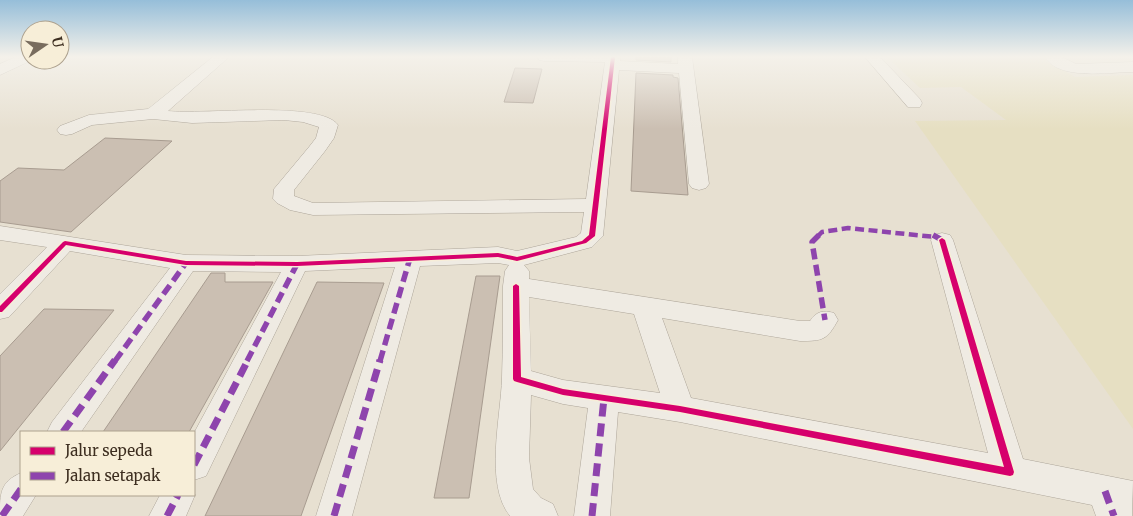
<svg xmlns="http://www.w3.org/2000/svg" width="1133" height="516" viewBox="0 0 1133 516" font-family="Merriweather,serif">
	<rect width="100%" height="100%" fill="#e7e0d1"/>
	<path fill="#e6dfc2" d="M887,57H1043L1075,77L1133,75V429L915,121L1006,120L961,87L920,88Z"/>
	<path fill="#cbbfb2" stroke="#a89c90" d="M636,57H671V62L636,60Z
		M515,68L542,69L533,103L504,102Z
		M636,73L673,75V77L678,78L688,195L631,191Z
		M105,138L172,141L71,232L0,222V181L18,168L64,170Z
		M211,273H225V282H273L189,432H103Z
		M476,276H500L469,498H434Z
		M317,282L384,283L301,516H205Z
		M44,309L114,310L0,451V356Z"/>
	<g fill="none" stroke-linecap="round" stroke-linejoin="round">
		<g stroke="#ada599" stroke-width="1">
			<path id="street" d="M16,57H30V60H32L0,75V64Z
				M213,57H229L168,111C201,115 320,100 338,125L334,138L325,151L294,190V196L313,203L586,199L605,62L544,61L539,60L537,57H620V61L678,64V57H692L709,184L706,188L699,190L692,188L689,184L679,73L619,70L603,236L592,247L524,265L529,271V279L800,321H810C817,311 823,310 834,313L838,320C827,340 823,341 800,341L662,318L691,398L988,453L931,240L934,235L942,233L950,235L953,240L1023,459L1133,481L1132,516H1096L1092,505L680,422L618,412L610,516H574L588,408L563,404L531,395L529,458L533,489L541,498L553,504L558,516H510C484,484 501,416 502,378C503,347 503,317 503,286L505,271L509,265L498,263L420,266L352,516H316L395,267L305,271L206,476L194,480V433L281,272L193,271L81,432H47L52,422L170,268L70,251L9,317L0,319V294L47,247L0,240V226L186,255L297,256L498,247L517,251L576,237L581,233L584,212L313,215L290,210L277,203L273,199L274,189L309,147L316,138L319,127L303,122L284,120L192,123L153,119L92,125L72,134L66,135L60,134L57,130L60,126L89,115L148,109ZM529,297L634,314L660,393L563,380L531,371Z
				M865,57H880L920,99L922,103L920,107H908Z
				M1045,57H1062L1076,64L1133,62V72C1109,72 1059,81 1045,57Z
				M21,473V495H36L23,516H0C0,493 0,482 21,473Z
				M194,492L195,495L186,516H149L160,495H194Z"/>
		</g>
		<use href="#street" fill="#efebe3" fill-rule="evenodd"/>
		<path stroke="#8e44ad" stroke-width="4.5" stroke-dasharray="9 4.5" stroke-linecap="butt" d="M817,237L822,232L848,228L935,237"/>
		<path stroke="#8e44ad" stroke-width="5.5" stroke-dasharray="11 5.5" stroke-linecap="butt" d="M819,235L812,242L825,320
			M933,235L942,240
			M115,361L186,263
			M247,361L297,264
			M380,361L410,258"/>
		<path stroke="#8e44ad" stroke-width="7" stroke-dasharray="13 7" stroke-linecap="butt" d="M63,432L115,360
			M194,465L248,360
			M1105,491L1114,516
			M2,516L21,489
			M167,516L178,495
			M334,516L380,360
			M592,516L604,398"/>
		<g stroke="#f7eed8" stroke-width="3">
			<path id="cycleway" d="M611,57H615L595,236L586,243L517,261L498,257L297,266L186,265L66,245L2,312H0V306L63,242L65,241L186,261L297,262L498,253L517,257L582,241L589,235Z
				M942,238L945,240L1014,472L1013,475L1010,476L680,412L563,395L517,382L514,381L513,379V286L516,284L519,286L521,377L563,389L680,406L1004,467L939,240Z"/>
		</g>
		<use href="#cycleway" fill="#d6006c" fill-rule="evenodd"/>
	</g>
	<linearGradient id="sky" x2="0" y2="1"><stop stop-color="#96bed9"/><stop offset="0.44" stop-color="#f4f1ea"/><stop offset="1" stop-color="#f4f1ea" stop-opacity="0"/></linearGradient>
	<rect width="1133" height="129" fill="url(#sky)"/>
	<rect x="20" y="431" width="175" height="65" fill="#f7eed8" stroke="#ada18e"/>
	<rect x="30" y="447" width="25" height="8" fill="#d6006c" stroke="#ada18e"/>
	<text x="65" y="456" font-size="15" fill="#3d2e20">Jalur sepeda</text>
	<rect x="30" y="472" width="25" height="8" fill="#8e44ad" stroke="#ada18e"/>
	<text x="65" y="481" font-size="15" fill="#3d2e20">Jalan setapak</text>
	<g transform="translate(45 45) rotate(77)"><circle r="24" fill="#f7eed8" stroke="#ada18e"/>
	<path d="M0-4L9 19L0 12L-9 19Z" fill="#786c5e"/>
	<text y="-8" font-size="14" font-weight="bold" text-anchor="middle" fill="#3d2e20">U</text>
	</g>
</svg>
